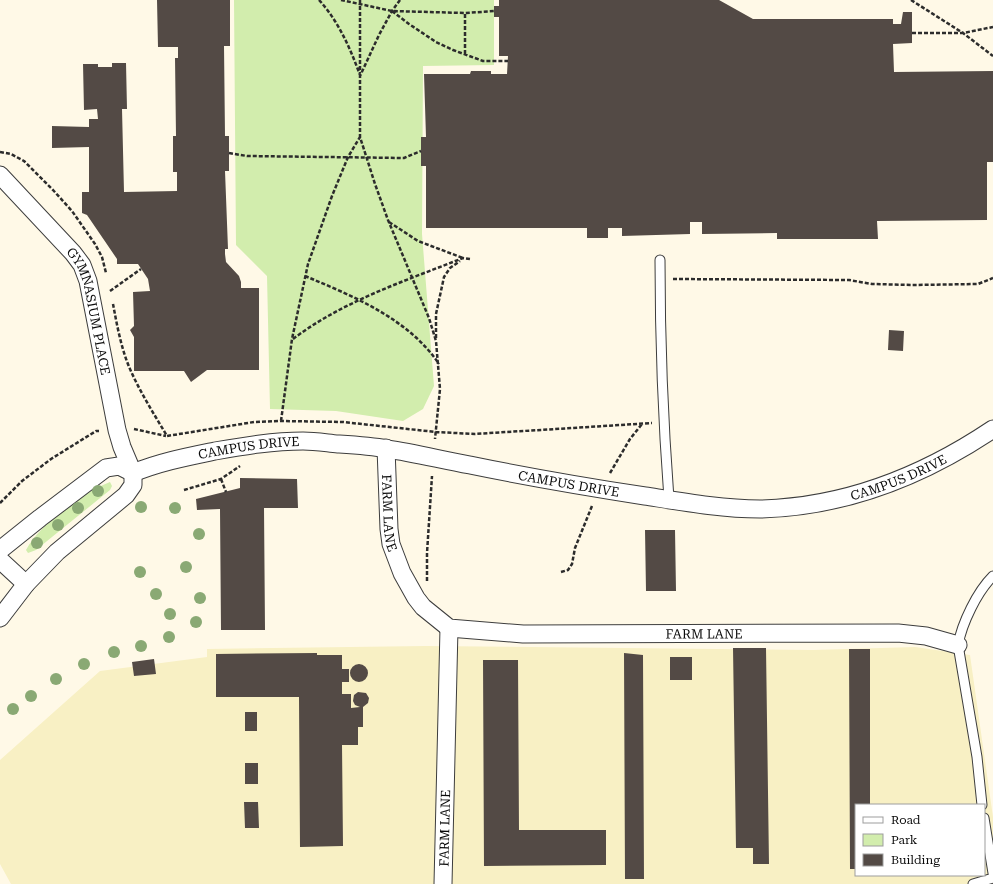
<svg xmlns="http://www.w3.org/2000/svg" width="993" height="884" viewBox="0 0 993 884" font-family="'Roboto Serif',serif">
	<rect width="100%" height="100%" fill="#fff9e7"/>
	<path fill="#f8f0c4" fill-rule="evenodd" d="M426,646L813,650L915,647L970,655L993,817V884H11L0,864V760L100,671L207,657V649ZM856,805H984V875H856Z"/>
	<path fill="#d2edad" d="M234,0H494V65L423,66L422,234L434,386L423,409L403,421L336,411L270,409L267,276L236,245Z
		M110,482L112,486L110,490L52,537L36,550L28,553L26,550C40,524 83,492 110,482Z"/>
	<path fill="#534a45" d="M157,0H230V46H224L225,136H229V171H225L228,249H225V254L226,262L239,276L241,282V288H259V370H207L191,382L184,371H134V337L130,330L134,326L133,292L150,291L148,279L138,264H117V259L87,215L82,213V192H89V147L52,148V126L89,127V119H98L97,109L84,110L83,64H98V67H112V63H126L127,109H122L124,192L177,191V172H173V136H176L175,58H178V47H158Z
		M499,0H719L753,19H893V24H901L903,12H912V43L893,44L894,72L993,71V162H987V220L877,221L878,239H777V233L702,234V222H690V234L622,236V228H608V238H587V228H426V166H421V137H426L424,74H470L471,71H491V74H507L508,56H499V17H494V6H499Z
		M889,330L904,331L903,351L888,350Z
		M240,478L297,479L298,508H264L265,630H221L220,509L197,510L196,499L240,488Z
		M645,530H675L676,591H646Z
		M733,648H766L769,864H753V848H736Z
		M849,649H870V805H856V869H850Z
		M317,653V655H342V669H349V682H342V694H351V708L360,707L355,705L353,701L354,695L358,692L366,693L369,698L368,703L363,707V727H358V745H342L343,846L300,847L299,697H216V654Z
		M624,653L643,655L644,879H625Z
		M670,657H692V680H670Z
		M154,659L156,674L134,676L132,662Z
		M483,660H518L519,830H606V865L484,866Z
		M350 673a9 9 0 1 1 18 0a9 9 0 1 1-18 0Z
		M245,712H257V731H245Z
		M245,763H258V784H245Z
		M244,802H258L259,828H245Z"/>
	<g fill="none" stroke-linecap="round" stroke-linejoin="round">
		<g stroke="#3d3d3d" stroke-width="11">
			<path id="service" d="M660,260C660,340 663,420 669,499
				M982,805L977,757L958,645C962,623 977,592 993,576
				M984,818L993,873
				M973,884L993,878"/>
		</g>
		<g stroke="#3d3d3d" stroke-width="19">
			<g id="minor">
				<path id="s1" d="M0,175L73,253L82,265L88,281L117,430L122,447L133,473V485L126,495L57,552L26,584L0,618"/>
				<path id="s2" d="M386,448L389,529L391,544L402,573L416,598L423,607L449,628L523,634L898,633L926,636L958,645"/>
				<path id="s3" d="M0,550L40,518L106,468L119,466L133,473C160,462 186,457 215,451C244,446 273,441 303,441C315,441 327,443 338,444C354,445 371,446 387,449C415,453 442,460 470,465C528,477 587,487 645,496C683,502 722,509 760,509C845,507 923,476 993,429"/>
				<path d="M0,560L26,584"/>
				<path id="s4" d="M443,884L449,628"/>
			</g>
		</g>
		<path stroke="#2c2c2c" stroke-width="2.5" stroke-dasharray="4 2" stroke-linecap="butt" d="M319,0C339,22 350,48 360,75
			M341,0L392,11L465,13L495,11
			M360,0V73
			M400,0L392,11L379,35L360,76V137L375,184L388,220L429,318L436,341L440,389L435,439
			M911,0L963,33L993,56
			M392,11L409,24L436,42L453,50L483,61H508
			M912,33H963L993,27
			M465,54V13
			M0,152L11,154L24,161L53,190L72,211L95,244L102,257L106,273
			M229,153L247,156L404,158L421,151
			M389,222L418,241L463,258
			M305,276C353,296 409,319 439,364
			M673,279L849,280L872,284L912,285L978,284L993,278
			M110,291L141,269
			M113,304C117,325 121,348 130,369C140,392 154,414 167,436L254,422L281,421L343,422L436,432L475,434L652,423
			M436,338V314L444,277L450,268L460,261
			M293,339C343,301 405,281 463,258L470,259
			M281,421L292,339L308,264L332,196L348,157L360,137
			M134,429L166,436
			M610,473L630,439L642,424
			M221,479L226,492
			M184,490L221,479L240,466
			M0,503L22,481L51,459L96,431H99
			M561,572L568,570L572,564L575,548L592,506
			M427,581V553L432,476"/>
		<use href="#service" stroke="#fff" stroke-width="9"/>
		<use href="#minor" stroke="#fff" stroke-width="17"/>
	</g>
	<g fill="#8aa974">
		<circle cx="98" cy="491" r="6"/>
		<circle cx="141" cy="507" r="6"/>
		<circle cx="78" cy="508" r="6"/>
		<circle cx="175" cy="508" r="6"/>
		<circle cx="58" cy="525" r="6"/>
		<circle cx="199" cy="534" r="6"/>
		<circle cx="37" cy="543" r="6"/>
		<circle cx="186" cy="567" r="6"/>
		<circle cx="140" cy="572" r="6"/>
		<circle cx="156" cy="594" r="6"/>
		<circle cx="200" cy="598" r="6"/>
		<circle cx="170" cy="614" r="6"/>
		<circle cx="196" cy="622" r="6"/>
		<circle cx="169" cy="637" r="6"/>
		<circle cx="141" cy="646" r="6"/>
		<circle cx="114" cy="652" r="6"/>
		<circle cx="84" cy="664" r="6"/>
		<circle cx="56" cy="679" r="6"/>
		<circle cx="31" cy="696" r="6"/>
		<circle cx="13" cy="709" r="6"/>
	</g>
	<g text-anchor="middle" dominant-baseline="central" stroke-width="4" stroke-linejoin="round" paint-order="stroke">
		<g font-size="13" fill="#0a0a0a" stroke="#fff">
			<text stroke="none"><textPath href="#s1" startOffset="168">GYMNASIUM PLACE</textPath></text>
			<text stroke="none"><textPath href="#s3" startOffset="282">CAMPUS DRIVE</textPath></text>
			<text stroke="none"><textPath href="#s3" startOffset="942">CAMPUS DRIVE</textPath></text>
			<text stroke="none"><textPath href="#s3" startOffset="606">CAMPUS DRIVE</textPath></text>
			<text stroke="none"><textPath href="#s2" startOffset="65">FARM LANE</textPath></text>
			<text stroke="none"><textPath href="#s2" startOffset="456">FARM LANE</textPath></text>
			<text stroke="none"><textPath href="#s4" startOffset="56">FARM LANE</textPath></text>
		</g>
	</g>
	<rect x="855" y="804" width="130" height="72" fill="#ffffff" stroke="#9d9d9d"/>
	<rect x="863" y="817" width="20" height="6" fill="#ffffff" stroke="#9d9d9d"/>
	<text x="891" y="824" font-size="12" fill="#0a0a0a">Road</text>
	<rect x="863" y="834" width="20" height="12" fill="#d2edad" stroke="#9d9d9d"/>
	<text x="891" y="844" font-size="12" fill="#0a0a0a">Park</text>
	<rect x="863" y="854" width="20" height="12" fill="#534a45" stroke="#9d9d9d"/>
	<text x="891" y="864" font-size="12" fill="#0a0a0a">Building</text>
</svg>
